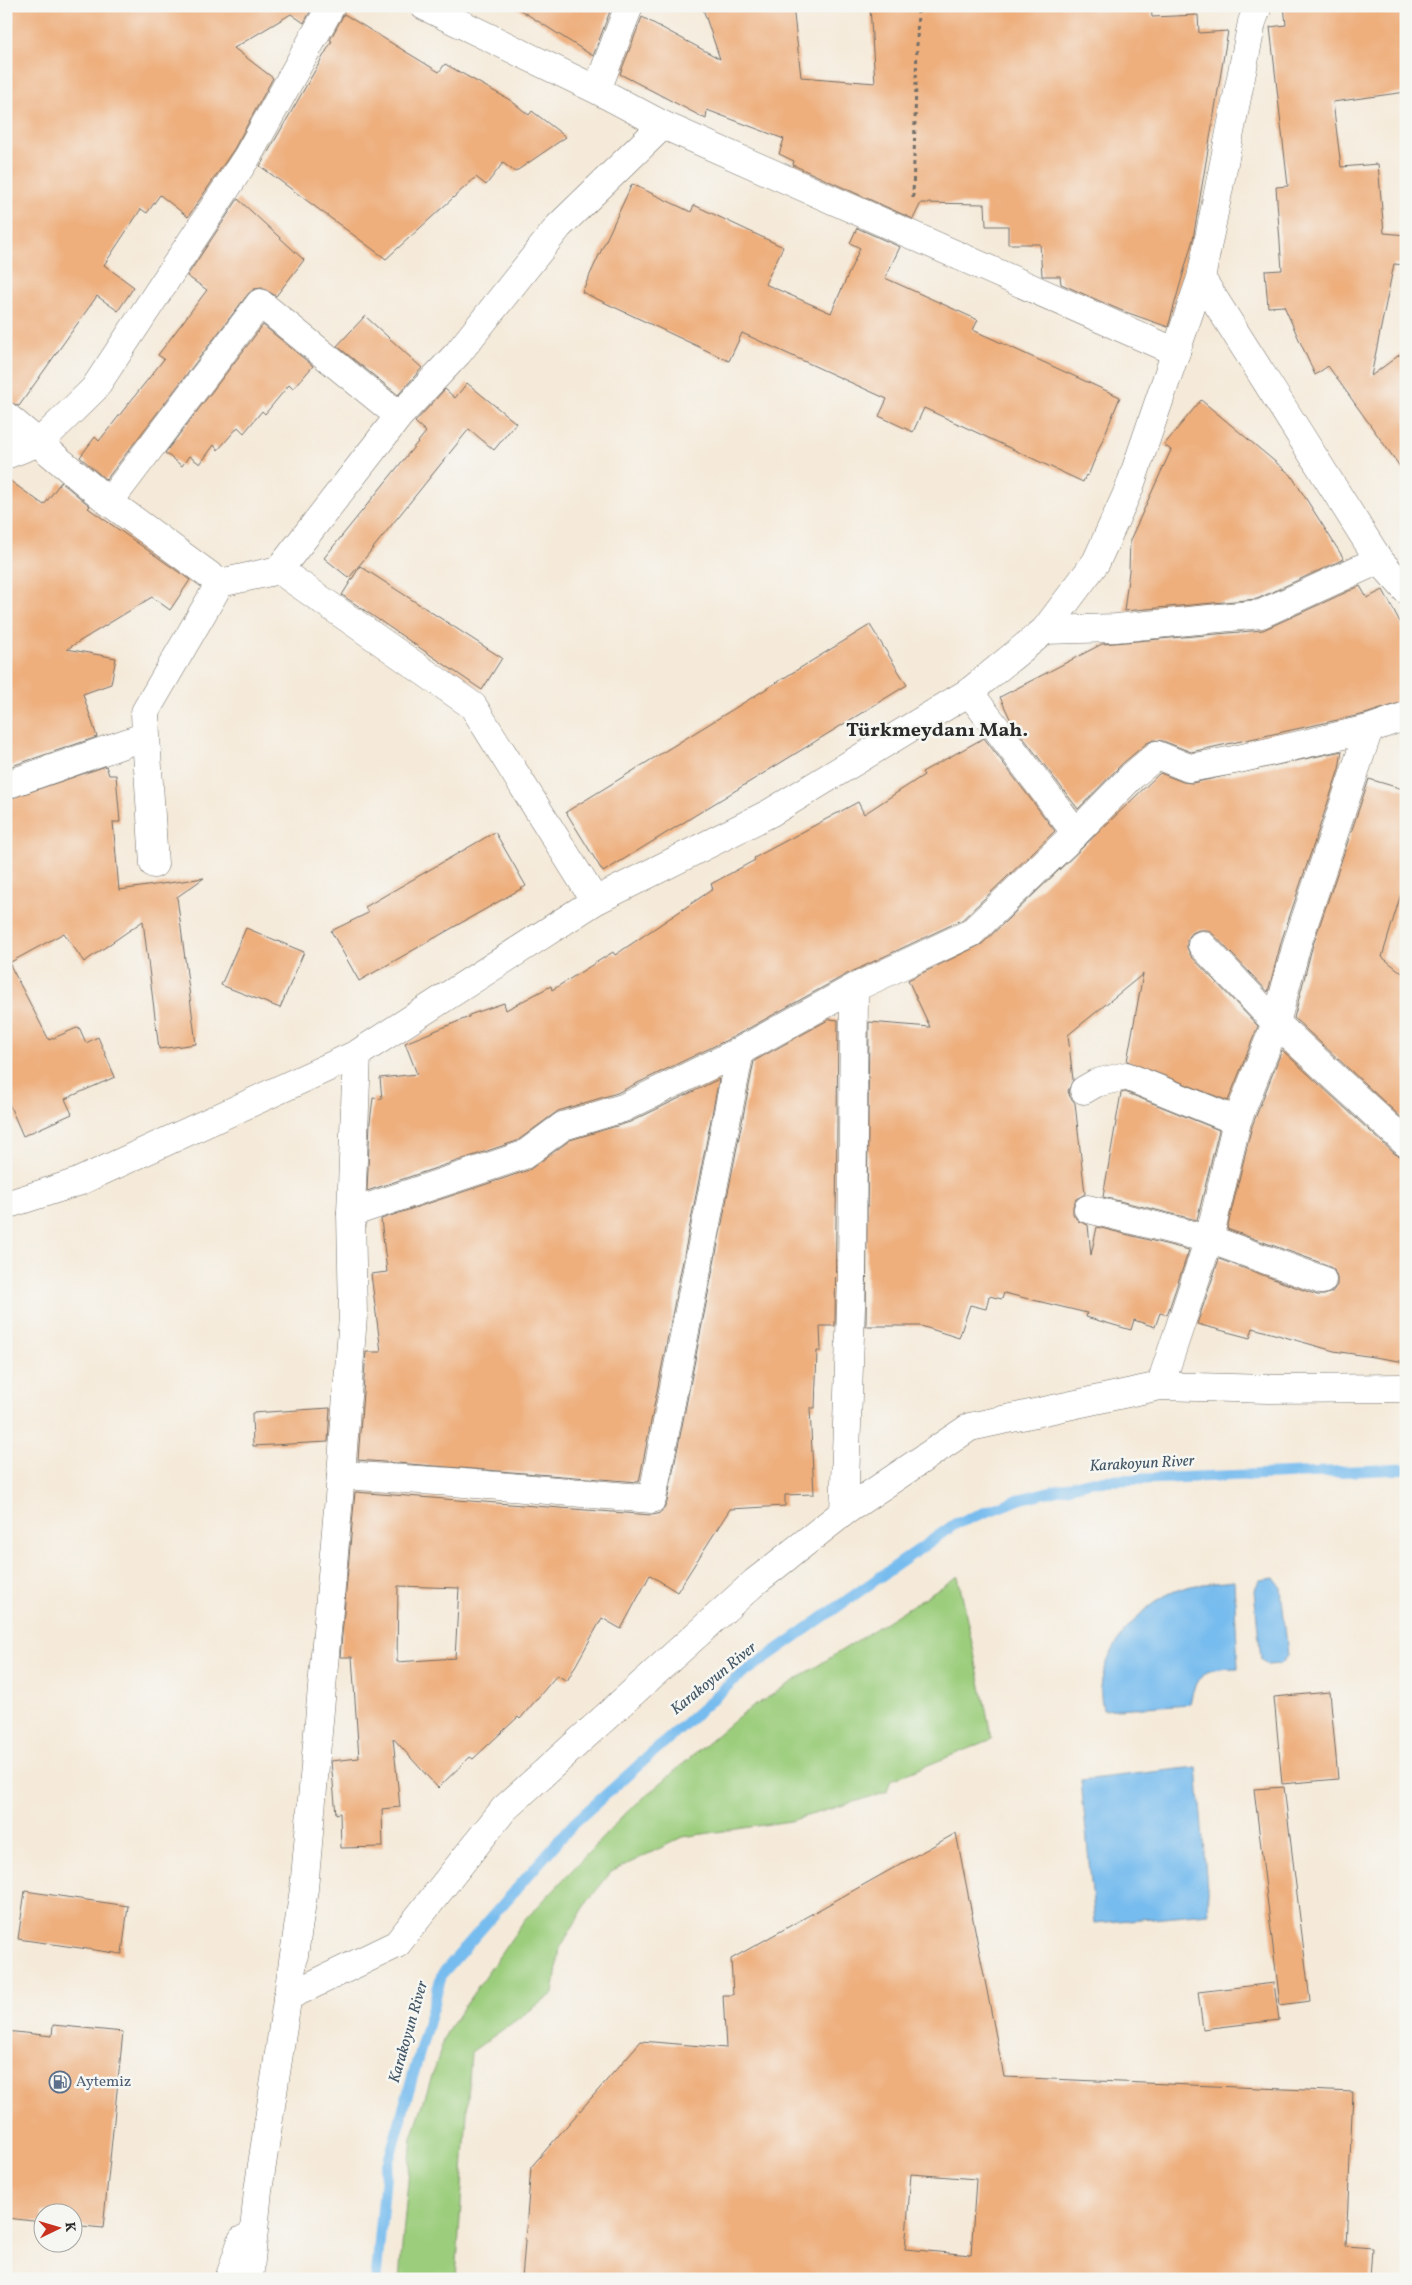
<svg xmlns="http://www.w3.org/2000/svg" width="1412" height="2285" viewBox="0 0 1412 2285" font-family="Vollkorn,serif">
	<rect width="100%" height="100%" fill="#f6f6f2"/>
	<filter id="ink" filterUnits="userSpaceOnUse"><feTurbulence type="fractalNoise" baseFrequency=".02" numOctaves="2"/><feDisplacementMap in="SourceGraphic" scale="10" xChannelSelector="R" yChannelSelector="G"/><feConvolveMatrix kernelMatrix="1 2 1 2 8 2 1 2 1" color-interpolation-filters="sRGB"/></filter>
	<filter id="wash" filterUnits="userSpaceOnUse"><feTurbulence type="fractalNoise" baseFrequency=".0096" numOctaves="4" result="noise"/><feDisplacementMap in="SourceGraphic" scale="20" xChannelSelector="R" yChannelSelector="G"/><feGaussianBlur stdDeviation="1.12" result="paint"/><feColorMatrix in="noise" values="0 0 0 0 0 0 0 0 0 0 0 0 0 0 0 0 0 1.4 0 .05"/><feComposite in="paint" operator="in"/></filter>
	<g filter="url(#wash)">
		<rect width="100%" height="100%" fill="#f5ead9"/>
		<path fill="#9bcd7c" stroke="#637c54" d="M958,1576L992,1739L891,1780L887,1792L790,1821L683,1837L611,1872L588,1901L560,1948L553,1994L471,2052L456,2279H399L412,2137L447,2031L523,1922L627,1812L739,1716Z"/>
		<path fill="#77bcee" stroke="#51748c" d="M1274,1578L1281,1588L1288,1656L1281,1664L1268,1665L1261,1659L1254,1590L1260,1580Z
			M1234,1581L1238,1668C1207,1669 1196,1670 1190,1704L1103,1710C1102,1703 1100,1694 1101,1687C1105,1645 1146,1597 1187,1587C1202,1583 1219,1583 1234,1581Z
			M1197,1767L1209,1913L1095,1923L1081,1780Z"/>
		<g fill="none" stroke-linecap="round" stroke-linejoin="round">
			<path stroke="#77bcee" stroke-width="11" d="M376,2279L386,2170L442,1974L574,1823L734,1680L955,1524L1020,1499L1092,1481L1406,1469"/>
		</g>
		<g id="blocks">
			<path fill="#eeaf7d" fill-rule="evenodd" d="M6,6H313L304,23L291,14L234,48L273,78L234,149L188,217L160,195L147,213L141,209L104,265L134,287L118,311L97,296L19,406L6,401Z
				M514,6H612L593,56Z
				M702,6H793L801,77L875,83L870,6H1151L1152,17L1198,15L1199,33L1228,31L1193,239L1168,327L1120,310L1061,284L1060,276H1042L1040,244H1008V226H986L985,204L921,203L913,219L793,165L794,161L779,154L784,139L707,110L706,119L620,74L642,17L720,59Z
				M1284,6H1406V92L1333,102L1341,167L1378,164L1384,233L1406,235V265L1394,264L1371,376L1406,350V475L1328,366L1315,375L1284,306L1268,307L1265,271L1282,270L1276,187L1288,186L1270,27L1286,25Z
				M344,14L439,72L445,64L510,100L529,115L532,111L566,137L515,172L503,163L486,185L476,177L386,259L260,166L332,41L330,40Z
				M632,184L691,212L694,205L783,247L765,284L831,313L860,248L850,243L857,228L900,247L885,278L978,320L973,330L1120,397L1088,476L1086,475L1083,482L924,408L913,432L879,416L887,399L742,333L729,361L582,292Z
				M238,199L304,260L276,296L262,288L254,289L248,294L106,480L80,457L95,437L99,441L164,359L158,355L207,290L187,276Z
				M365,316L422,368L398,395L337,346Z
				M263,325L313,366L293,389L289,385L265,414L262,411L244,433L238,427L218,450L214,445L200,464L189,456L182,466L165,453Z
				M467,383L516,423L494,450L469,429L349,578L324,558L426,432L415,422L445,389L455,398Z
				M1201,400L1291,475L1344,559L1257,599L1124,611L1129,571L1130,540L1171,450L1164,445Z
				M6,478L44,505L61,482L90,506L88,508L190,580L170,610L152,597L67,649L116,658L111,684L83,694L97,737L6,768Z
				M360,566L502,658L482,690L342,595Z
				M1360,586L1367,598L1383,590L1406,633V701L1365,714L1191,752L1163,741L1154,740L1147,743L1122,764L1078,809L1012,723L1000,697L1102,644L1263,630Z
				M870,625L907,685L603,872L566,812Z
				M984,738L1055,831L962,920L847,974L733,1037L617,1093L558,1111L517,1141L367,1191L370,1122L373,1098L382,1099L380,1078L417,1074L405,1043L469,1017V1015L504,1003L506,1010L551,986L552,990L613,952L615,955L713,889L711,884L755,860L754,858L858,802L864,814L924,775L922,772Z
				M1342,751L1339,769L1282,939L1268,992L1213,934L1207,930H1199L1192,933L1187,940V948L1191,956L1258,1026L1228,1101L1127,1061L1143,974L1068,1035L1073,1080L1068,1091L1070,1097L1075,1103L1085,1194L1076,1199L1073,1206V1214L1078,1221L1088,1225L1091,1255L1097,1227L1189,1250L1167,1315L1160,1313L1155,1327L1134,1320L1131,1330L1086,1317L1087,1313L1004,1293L1002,1299L989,1296L986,1309L970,1305L959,1338L921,1326H866L869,1022L930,1027L908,980L982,944L1160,773L1183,782L1192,783Z
				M106,766L109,775H116L120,822H113L119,890L204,878L177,897L196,1044L159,1049L143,921L84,962L64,933L9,963L49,1040L79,1027L86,1043L98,1037L115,1077L65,1099L72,1114L23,1136L6,1097V800Z
				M1369,779L1406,790V877L1382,957L1406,976V1122L1294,1018L1312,948Z
				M495,832L526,886L359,981L331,931L368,913L365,907Z
				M246,928L304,952L280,1008L221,985Z
				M830,1019L838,1020L835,1326H820L821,1351H817L815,1408H810L814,1494L785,1495V1506L730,1509L677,1592L650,1575L621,1629L602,1618L567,1681L557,1675L520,1719L518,1717L473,1759L470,1757L438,1788L393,1738L400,1807L382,1809L383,1847L341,1848L340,1813L336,1814L331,1761L359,1758L352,1657H340L355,1492L651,1515L658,1514L664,1509L667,1502L754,1061ZM398,1586L459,1588L455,1658L397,1662Z
				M1282,1050L1395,1154L1406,1158V1362L1334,1351L1253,1328L1250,1338L1197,1324L1219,1259L1317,1295H1324L1332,1292L1337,1285V1278L1334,1270L1327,1265L1227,1229L1252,1126Z
				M719,1079L639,1482L358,1460L366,1352H381L371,1274L387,1272L381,1219L529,1170L570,1140L630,1122Z
				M1125,1092L1219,1130L1197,1220L1103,1197L1121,1093Z
				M330,1408L328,1442L253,1446L252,1413Z
				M1330,1692L1338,1779L1282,1784L1274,1697Z
				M1284,1787L1310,2001L1280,2005L1254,1789Z
				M956,1833L1004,2077L1353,2092L1346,2246L1372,2248L1370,2279H522L531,2167L641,2041L726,2048L723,1995H733L731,1959ZM911,2174L976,2179L971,2255L905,2249Z
				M25,1891L128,1906L122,1954L18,1939Z
				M1274,1983L1279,2020L1203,2029L1198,1992Z
				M53,2025L123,2032L103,2228L72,2225V2212H42V2222L6,2218V2031L52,2036Z"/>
		</g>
	</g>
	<g filter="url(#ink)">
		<use href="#blocks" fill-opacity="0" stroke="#726e68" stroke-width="1"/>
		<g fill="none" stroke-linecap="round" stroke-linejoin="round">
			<g stroke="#726e68" stroke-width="29">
				<path id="street" d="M424,6L597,90L663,125L1176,352
					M597,90L629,6
					M6,416L109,502L220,583
					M6,455L40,442L94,389L247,157L331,6
					M109,502L260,303L399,416
					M279,570L473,706L595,901
					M1045,630L1116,628L1261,614L1379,560
					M969,692L1076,833
					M146,736L154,864
					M6,785L146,736L145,712L220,583L279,570L399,416L458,353L559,226L663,125
					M1202,945L1276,1023L1406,1143
					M1084,1090L1096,1083L1126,1076L1237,1121
					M1088,1209L1209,1239L1322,1280
					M351,1213L524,1155L563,1126L623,1108L740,1051L854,988L971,933L1076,833L1132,776L1157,755L1189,768L1234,760L1369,729L1406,716
					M1160,1386L1209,1239L1237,1121L1276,1023L1297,944L1369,729
					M341,1475L452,1482L652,1499L740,1051
					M844,1512L852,1277L854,988
					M287,1997L397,1944L504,1809L755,1582L844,1512L970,1427L1160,1386L1268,1389L1406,1388"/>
			</g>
			<g stroke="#726e68" stroke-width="29">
				<path id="secondary" d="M1201,278L1379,560L1406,590
					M6,1205L78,1182L357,1054
					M229,2279L242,2240
					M249,2279L258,2191L304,1889L341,1475L353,1316L351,1213L357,1054L595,901L770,813L969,692L1045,630L1096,562L1129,489L1201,278L1252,22L1258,6"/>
			</g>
			<path stroke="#726e68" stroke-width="3" stroke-dasharray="4 4" stroke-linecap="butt" d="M913,198L918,6"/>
			<use href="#street" stroke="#fff" stroke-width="28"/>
			<use href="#secondary" stroke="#fff" stroke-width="28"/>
		</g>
	</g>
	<defs>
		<g id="fuel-ring" transform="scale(1.125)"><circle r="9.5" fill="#f6f6f2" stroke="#5c6f8a" stroke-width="1.5"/><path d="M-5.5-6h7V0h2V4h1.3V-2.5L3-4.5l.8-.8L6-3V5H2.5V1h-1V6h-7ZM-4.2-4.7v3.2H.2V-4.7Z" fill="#5c6f8a"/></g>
	</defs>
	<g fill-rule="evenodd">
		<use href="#fuel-ring" x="60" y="2082"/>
	</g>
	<g text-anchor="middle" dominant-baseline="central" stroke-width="5" stroke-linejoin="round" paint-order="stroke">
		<g font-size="15" fill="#4e5e75" stroke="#f6f6f2" text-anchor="start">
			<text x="76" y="2082">Aytemiz</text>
		</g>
		<g font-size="16" font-style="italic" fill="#425666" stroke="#f6f6f2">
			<text transform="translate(1142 1464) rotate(-3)">Karakoyun River</text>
			<text transform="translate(714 1679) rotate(-39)">Karakoyun River</text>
			<text transform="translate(409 2032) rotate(-74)">Karakoyun River</text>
		</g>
		<g font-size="20" font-weight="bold" fill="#2b2b2b" stroke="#f6f6f2">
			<text x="937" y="731">Türkmeydanı Mah.</text>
		</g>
	</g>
	<rect width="1412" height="2285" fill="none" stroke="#f6f6f2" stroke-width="25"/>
	<g transform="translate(58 2228) rotate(85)"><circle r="24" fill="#f6f6f2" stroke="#a5a5a2"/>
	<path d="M0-4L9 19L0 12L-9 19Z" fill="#c8321e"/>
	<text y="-8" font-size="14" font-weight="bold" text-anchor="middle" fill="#2b2b2b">K</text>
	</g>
</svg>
